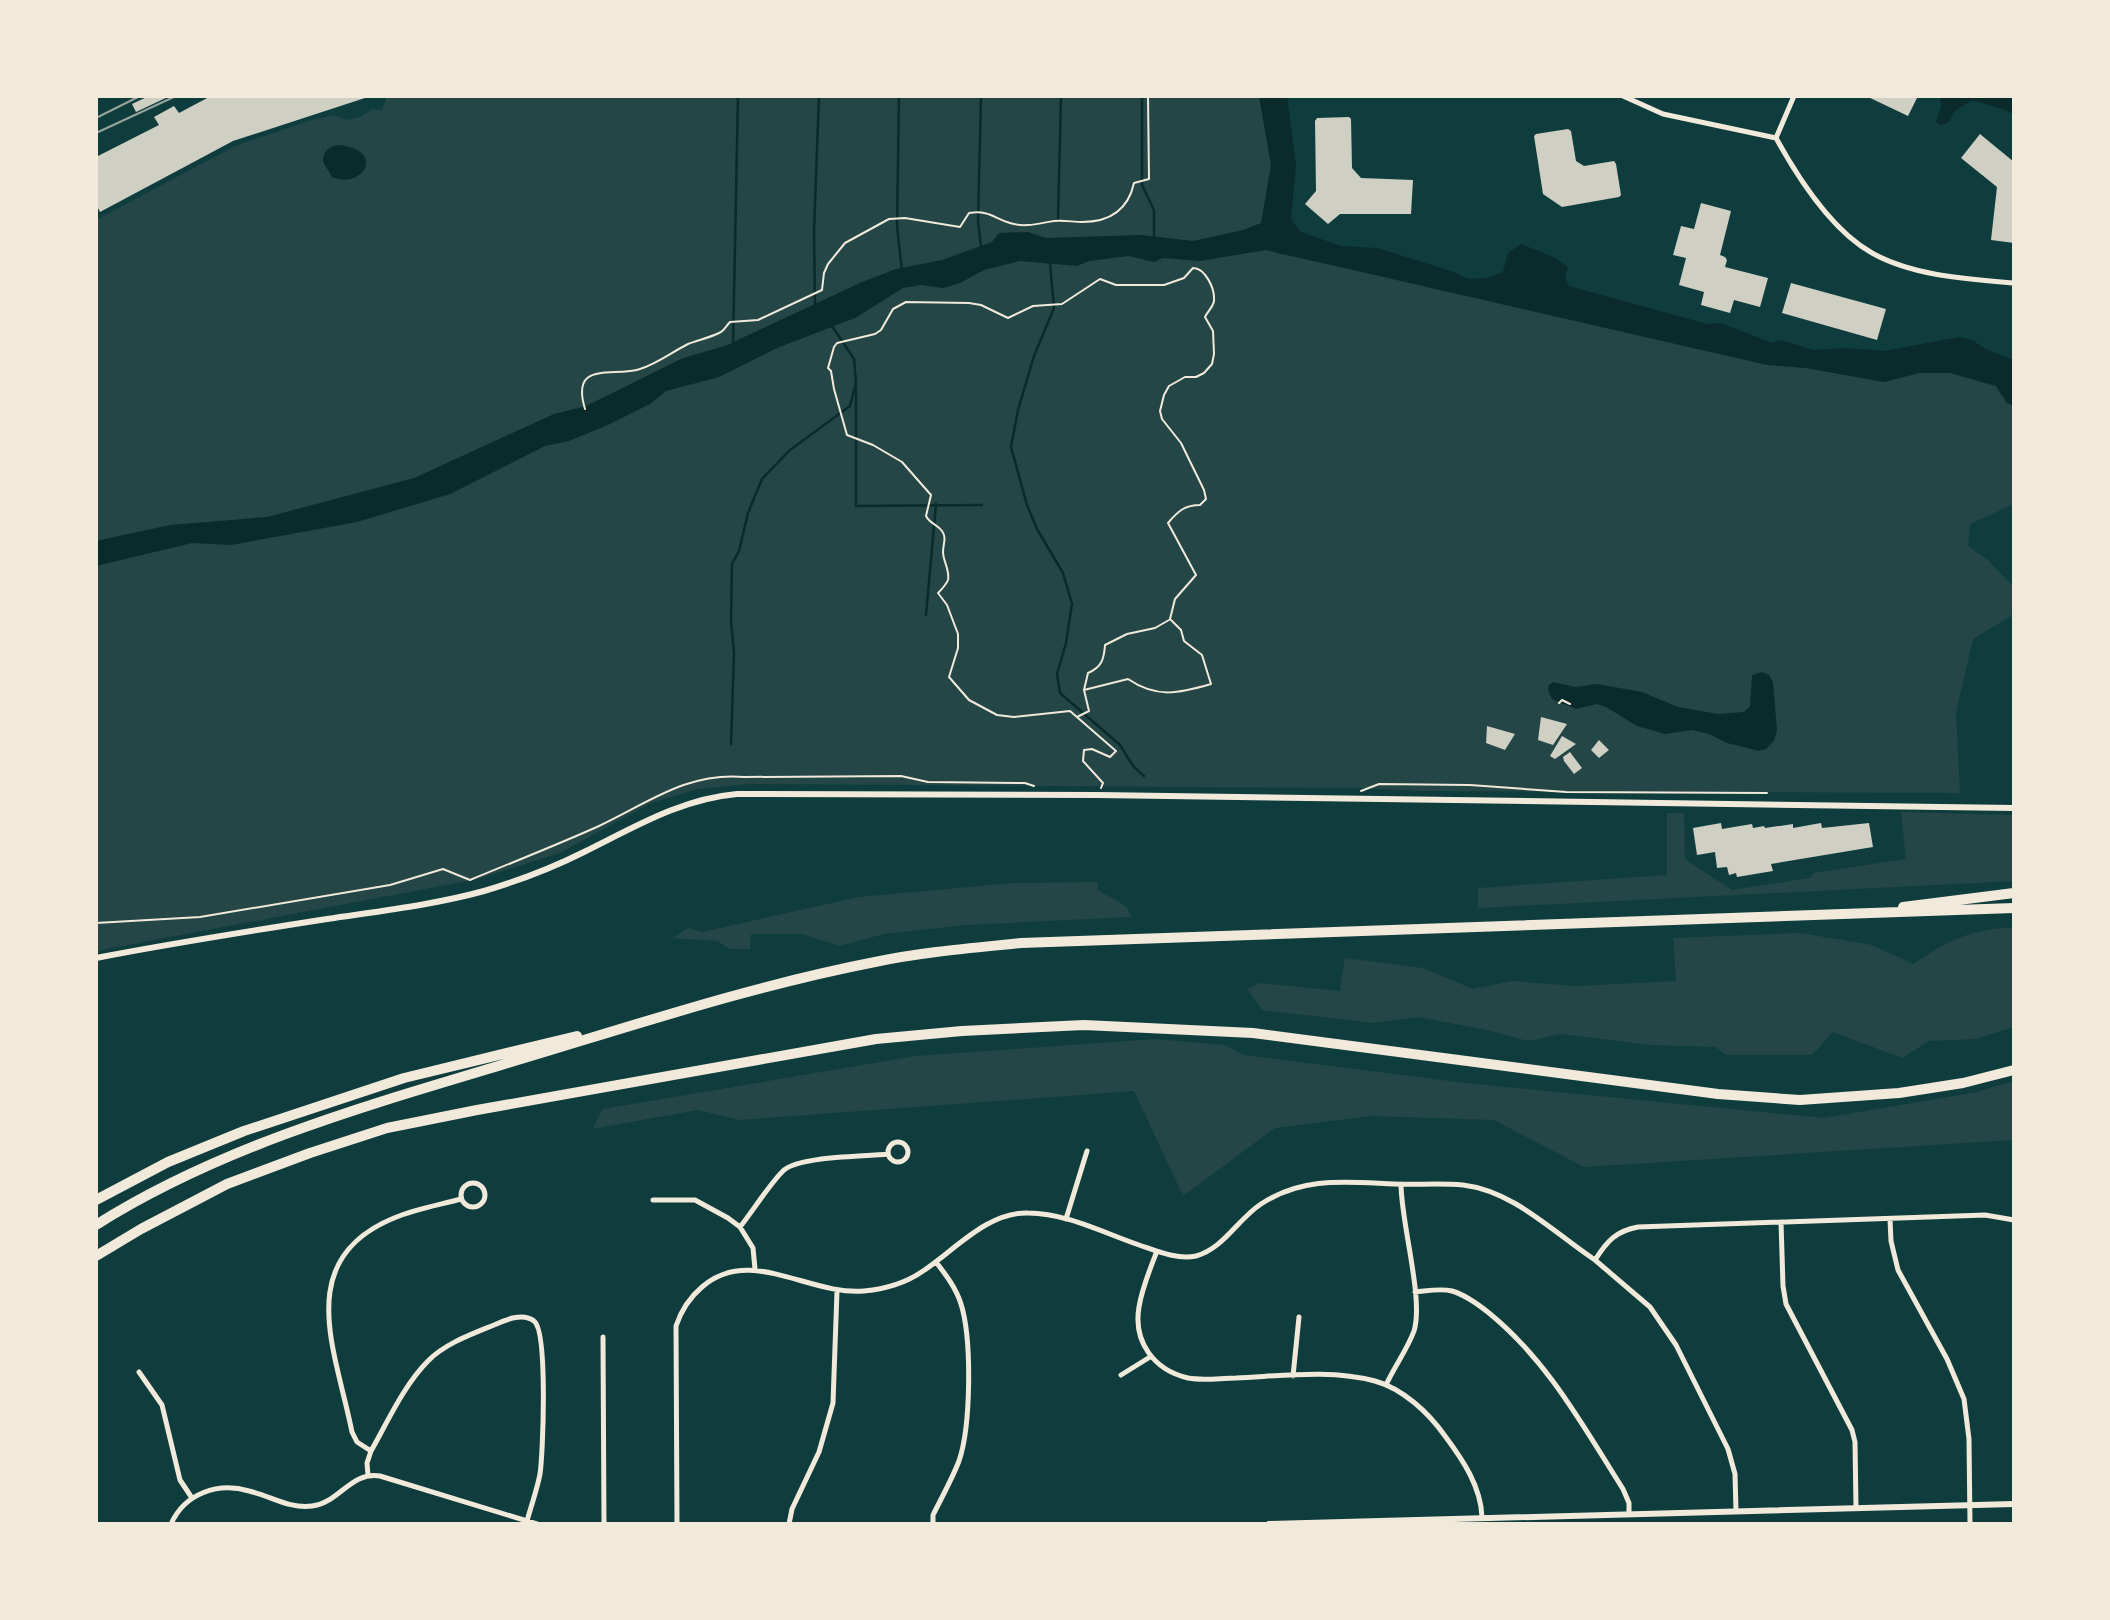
<svg xmlns="http://www.w3.org/2000/svg" width="2110" height="1620" viewBox="0 0 2110 1620" font-family="Ubuntu,sans-serif">
	<rect width="100%" height="100%" fill="#0f3d3e"/>
	<path fill="#244646" d="M387,96H1273L1276,253L1599,323L1780,366L1806,368L1884,382L1919,373H1950L1996,386L2007,403L2014,406V504L1970,524L1968,546L1988,560L2013,586L2011,616L1973,639L1956,713L1960,793L1422,791L1356,788L748,784L698,789L651,803L560,853L478,879L96,951V220L235,146L315,119L334,115L346,120L360,117L373,109L382,111Z
		M1901,812L2014,815V881L1478,908V888L1667,875V813H1684L1685,859L1732,890L1810,878L1813,873L1906,859Z
		M1098,882V890L1127,907L1131,917L966,925L884,934L839,946L803,934H751L750,949H730L717,941L672,938L688,928L702,932L859,897L1013,883Z
		M2014,927V1027L1975,1039L1929,1041L1902,1058L1833,1032L1812,1055H1726L1716,1047L1650,1045L1561,1034L1528,1041L1487,1030L1418,1017L1374,1023L1262,1010L1247,989L1260,983L1340,991L1345,958L1423,968L1473,989L1512,981L1576,986L1676,981L1673,938L1800,933L1872,945L1913,964C1949,940 1969,930 2014,927Z
		M1155,1039L1225,1045L1244,1055L1465,1083L1824,1118L1977,1092L2014,1081V1140L1584,1167L1494,1120L1371,1116L1275,1128L1183,1196L1134,1091L739,1120L698,1110L592,1129L603,1109L916,1056Z"/>
	<path fill="#0a2a2b" d="M1259,96H1287L1296,165L1291,219L1301,232L1341,246L1377,248L1454,272L1468,279L1488,278L1503,272L1508,253L1521,244L1554,257L1568,267L1565,278L1569,286L1707,324L1721,323L1772,343L1781,340L1813,350L1846,348L1885,351L1959,337L1972,340L1987,350L2014,360V406L2007,403L1996,386L1950,373H1919L1884,382L1806,368L1767,365L1266,250L1200,261L1163,258L1154,262L1129,256L1089,261L1077,266L1020,261L984,270L960,283L943,288L921,285L903,288L855,318L777,348L719,377L666,391L650,404L608,425L569,441L545,446L450,494L357,522L231,545L192,543L96,566V541L170,525L267,517L414,478L554,414L586,406L683,358L725,346L862,282L896,269L942,260L992,242L999,233L1028,232L1046,238L1141,235L1193,241L1243,230L1261,223L1271,165Z
		M1940,96H2014V115L2005,110L1972,100L1955,111L1948,123L1940,125L1936,122L1941,107Z
		M340,145C387,151 362,190 332,177L323,162C323,151 329,146 340,145Z
		M1762,672L1769,675L1773,682L1777,730L1774,741L1766,749L1759,751L1727,743L1709,734L1692,730L1665,734L1637,726L1606,707L1597,704L1576,709L1552,699L1548,690L1549,685L1553,682L1575,687L1597,684L1642,692L1678,707L1718,714L1744,712L1750,706L1752,675Z"/>
	<g fill="none" stroke-linecap="round" stroke-linejoin="round">
		<path stroke="#0a2a2b" stroke-width="2.5" d="M899,96L897,226L902,271
			M981,96L978,221L981,247
			M1142,96V185L1154,210V237
			M1058,219L1061,96
			M1050,263L1054,308L1034,356L1018,410L1011,447L1027,505L1037,529L1063,573L1072,604L1066,643L1057,674L1060,693L1120,745L1133,766L1144,776
			M815,306L814,231L819,96
			M733,345L738,96
			M856,386V506L982,505
			M926,615L936,504
			M731,744L734,653L731,621L732,564L739,551L748,513L762,479L790,450L850,406L856,383L854,359L832,326"/>
	</g>
	<path fill="#cfcfc3" d="M149,96H170L136,112L132,104Z
		M211,96L368,97L233,141L100,212L96,204V157L159,125L154,117L174,106L179,113Z
		M1866,96H1918L1908,116Z
		M1349,117L1351,119L1352,168L1361,178L1413,180L1411,214H1340L1328,224L1305,204L1316,191L1315,121L1317,118Z
		M1568,129L1571,131L1576,161L1584,166L1614,161L1616,164L1621,195L1619,197L1562,207L1543,194L1534,136L1536,134Z
		M1980,134L2014,162V243L1991,240L1997,187L1961,158Z
		M1701,203L1731,211L1720,255L1725,257L1727,260L1725,267L1768,278L1760,307L1734,300L1730,313L1701,305L1704,292L1679,285L1686,258L1673,255L1681,226L1694,229Z
		M1791,283L1886,309L1877,340L1782,313Z
		M1541,717L1567,724L1553,745L1538,740Z
		M1487,726L1515,734L1505,750L1486,743Z
		M1562,736L1576,744L1555,759L1550,756Z
		M1599,740L1609,750L1599,758L1591,750Z
		M1570,752L1582,768L1574,774L1564,761L1563,757Z
		M1721,823L1722,829L1752,824L1753,828L1764,826L1765,828L1793,824V828L1821,823L1822,828L1869,823L1873,847L1771,864L1773,871L1737,877L1736,873L1729,875L1727,867L1717,868L1715,852L1697,855L1693,828Z"/>
	<g fill="none" stroke-linecap="round" stroke-linejoin="round">
		<path stroke="#f1e9da" stroke-width="2" d="M585,409C570,359 614,378 640,369C657,364 672,352 688,344C698,340 709,338 719,333C724,331 726,326 730,322L758,320L822,290L824,273L828,264L845,243L889,219L905,218L960,227L969,213C990,210 993,218 1010,223C1025,228 1040,223 1054,221C1064,220 1073,222 1082,222C1109,222 1128,210 1134,183L1149,179L1148,96
			M1084,690L1128,679C1157,699 1180,693 1211,684L1202,655L1184,641L1181,630L1171,620
			M1559,703L1562,700L1570,704
			M1077,717L1089,711L1084,690L1088,673C1102,667 1104,659 1105,645L1127,634L1155,628L1169,620
			M1101,788L1103,783L1083,761L1084,750L1092,749L1110,757L1116,751L1070,711L1014,717L997,715L969,700L949,677L958,648V634L947,605L938,593C942,589 946,585 948,580C950,570 943,561 943,552C943,544 947,538 942,531C937,524 930,524 926,516L931,495L902,462L873,445L847,435L834,389L831,371L828,368L834,347L837,343L875,334L881,330L893,309L906,302L969,303L981,305L1008,318L1033,306L1062,304L1100,279L1116,285H1164L1184,278L1193,268C1205,268 1215,288 1214,301C1213,307 1208,311 1205,317L1213,331L1214,354L1212,364L1204,373L1196,377H1185L1169,386L1164,395L1160,411L1162,419L1181,443L1204,490L1206,499L1200,505C1185,505 1178,511 1168,523L1196,575L1175,599L1170,619
			M1361,791L1379,784L1470,785L1566,792L1767,793
			M96,923L200,917L390,885L443,869L470,880C513,862 557,845 599,826C648,803 687,772 744,777L901,776L928,782L1025,783L1034,786"/>
		<path stroke="#f1e9da" stroke-width="2.5" d="M188,96H189"/>
		<path stroke="#f1e9da" stroke-width="5" d="M1623,96L1663,114L1776,138C1798,178 1831,230 1872,253C1913,276 1967,279 2014,283
			M1776,138L1794,96
			M888 1152a10 10 0 1 1 20 0a10 10 0 1 1-20 0Z
			M461 1195a12 12 0 1 1 24 0a12 12 0 1 1-24 0Z
			M653,1200H695L728,1218L740,1227L753,1248L755,1269
			M1066,1219L1087,1151
			M1890,1219L1891,1241L1898,1270L1947,1359L1964,1399L1969,1439L1970,1524
			M1781,1222L1783,1286L1786,1304L1852,1430L1855,1442L1856,1508
			M740,1227C752,1212 771,1182 784,1170C801,1156 863,1157 888,1154
			M1157,1251C1150,1269 1142,1288 1139,1307C1133,1342 1154,1370 1188,1378C1204,1381 1220,1378 1236,1378C1281,1376 1331,1369 1375,1381C1403,1389 1428,1412 1445,1436C1463,1460 1481,1487 1482,1517
			M1595,1260L1650,1307L1676,1345L1728,1449L1735,1474L1736,1511
			M1415,1292C1427,1291 1440,1288 1452,1291C1466,1295 1479,1305 1489,1313C1548,1361 1583,1426 1623,1489L1629,1503V1514
			M603,1337L604,1524
			M139,1372L162,1405L180,1480L192,1498
			M1121,1375L1150,1357
			M1293,1376L1299,1317
			M1386,1385C1394,1367 1407,1350 1414,1331C1424,1299 1401,1223 1401,1184
			M371,1451L357,1442L352,1432C336,1351 292,1260 394,1218C415,1209 439,1205 461,1199
			M368,1475L367,1463L371,1451C388,1421 404,1385 428,1361C444,1344 472,1334 494,1325C505,1320 523,1312 534,1321C548,1331 543,1454 540,1474C537,1490 531,1506 527,1521
			M171,1524C185,1493 218,1482 249,1491C271,1496 289,1509 312,1506C339,1503 351,1471 380,1476L537,1524
			M677,1524L676,1326C681,1311 689,1298 702,1287C750,1245 810,1296 864,1291C885,1289 906,1283 923,1271C955,1250 987,1212 1028,1213C1066,1213 1104,1233 1139,1245C1157,1251 1177,1260 1196,1256C1223,1249 1238,1219 1261,1204C1303,1176 1347,1182 1394,1184C1417,1185 1440,1183 1463,1185C1514,1191 1554,1233 1595,1260C1607,1241 1616,1231 1638,1227L1985,1215L2014,1220
			M789,1524L792,1509L819,1452L833,1403L837,1291
			M933,1524V1515C942,1497 952,1479 959,1461C971,1426 972,1339 961,1304C956,1288 946,1275 936,1262"/>
		<path stroke="#f1e9da" stroke-width="6" d="M96,958C173,943 250,931 327,919C380,911 433,905 484,891C518,881 552,868 584,852C633,828 680,799 737,794L1098,795L2014,808
			M1269,1524L2014,1504"/>
		<path stroke="#f1e9da" stroke-width="10" d="M1903,907L2014,893
			M96,1200L168,1162L244,1131L404,1078L577,1036
			M96,1225C221,1146 368,1105 508,1063C629,1027 751,986 875,962C923,952 973,948 1021,943L2014,908
			M96,1256L141,1229L227,1184L310,1153L387,1128L477,1110L876,1039L962,1031L1084,1025L1253,1033L1718,1094L1800,1100L1899,1093L1963,1083L2014,1070"/>
		<path stroke="#97a49c" stroke-width="2" d="M96,118L140,96
			M96,133L176,96"/>
	</g>
	<rect width="2110" height="1620" fill="none" stroke="#f1e9da" stroke-width="196"/>
</svg>
